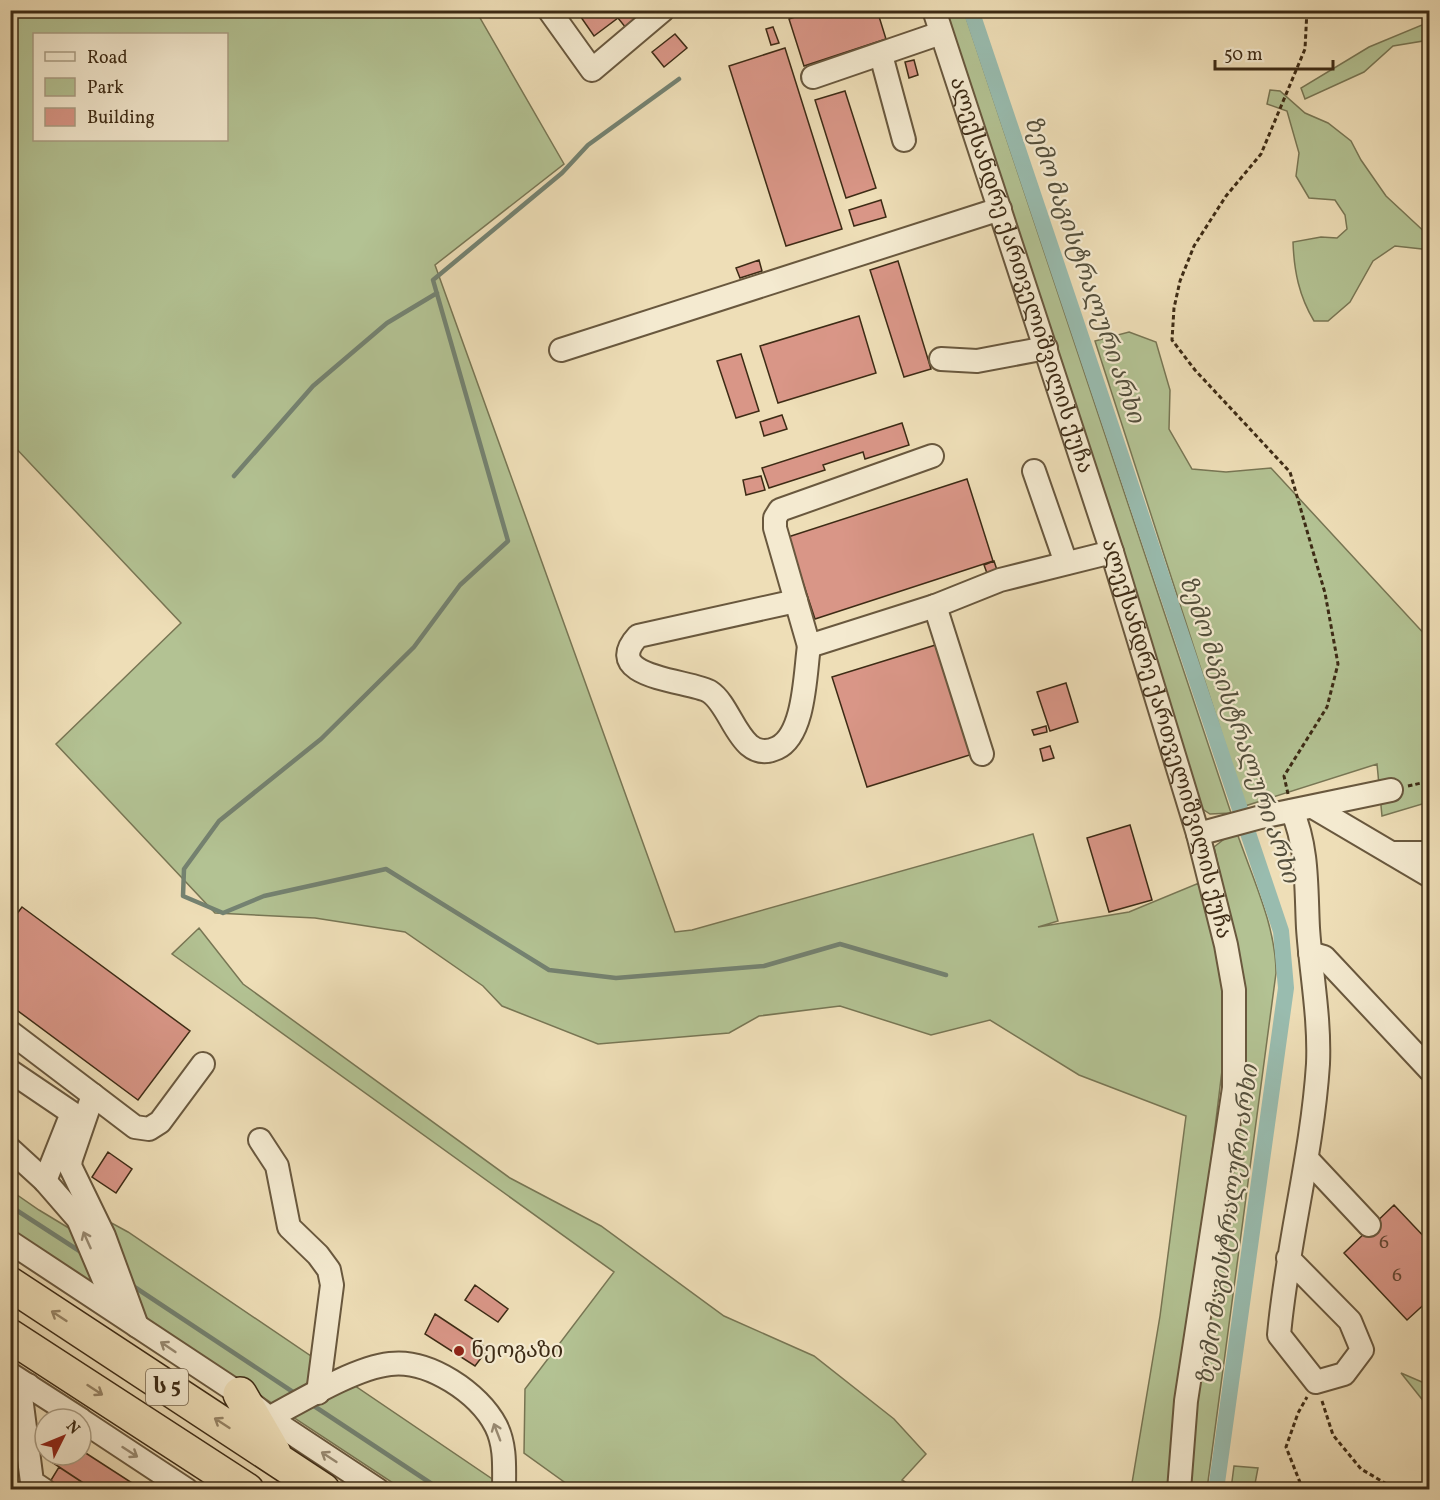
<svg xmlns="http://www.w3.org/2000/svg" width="1440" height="1500" viewBox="0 0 1440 1500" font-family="Vollkorn,'Noto Serif Georgian',serif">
	<rect width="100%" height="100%" fill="#eedeb7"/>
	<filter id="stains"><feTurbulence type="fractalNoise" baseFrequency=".00333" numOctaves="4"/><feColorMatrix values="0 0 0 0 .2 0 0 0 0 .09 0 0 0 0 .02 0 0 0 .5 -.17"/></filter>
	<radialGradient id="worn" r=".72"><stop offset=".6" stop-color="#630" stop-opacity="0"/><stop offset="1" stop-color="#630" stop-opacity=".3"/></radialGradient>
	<path fill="#b3c293" stroke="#787654" stroke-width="1.5" fill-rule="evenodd" d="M11,11H476L564,164L435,265L675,932L692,930L1033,834L1058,921L1038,927L1129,912L1199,883L1224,972V1054L1171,1489H1131L1160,1316L1186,1116L1079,1075L990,1020L931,1035L840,1006L759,1016L729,1033L598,1044L502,1006L483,986L405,932L315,918L215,913L56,744L181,623L11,443ZM34,34H226V140H34Z
		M942,11H964L1231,813L1210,814L1201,808L1118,532Z
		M1429,22V40L1393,46L1364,72L1305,99L1301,88L1369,47Z
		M1270,90L1280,91L1305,113L1328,123L1351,141L1361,160L1386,196L1429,236V258L1422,249L1395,246L1373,261L1350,302L1328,321H1314C1299,296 1294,271 1293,242L1321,237L1337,238L1347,229L1345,215L1335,200L1309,198L1296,176L1299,153L1287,111L1267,104Z
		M1129,332L1156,342L1170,390L1169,429L1192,469L1226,472L1271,468L1429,639V802L1382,816L1377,764L1245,806L1095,341Z
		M1236,830C1251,875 1276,925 1276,973L1207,1489L1186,1490L1196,1391L1232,1135L1225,896L1214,847Z
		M199,928L243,984L510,1178L601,1226L724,1316L814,1356L894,1419L926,1454L902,1480L916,1489H574L524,1453L525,1389L614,1272L172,954Z
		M10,1190L39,1210L110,1253L108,1221L128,1232L507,1489H402L11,1231Z
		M1401,1373L1429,1385V1408Z
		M1234,1466L1258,1468L1254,1489H1231Z"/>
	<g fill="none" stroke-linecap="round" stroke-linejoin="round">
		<path stroke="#748271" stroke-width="4.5" d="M679,79L588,145L562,173L433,280L508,541L460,585L414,647L321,739L219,821L184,869L183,896L223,913L264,896L386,869L549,970L616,978L764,966L840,944L946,975
			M234,476L313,386L387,323L437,293
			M10,1206L84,1254
			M133,1286L296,1394
			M314,1406L441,1490"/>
		<path stroke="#99bcaf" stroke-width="16" d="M971,10L1281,931L1286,988L1216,1490"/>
	</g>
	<path fill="#d99687" stroke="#3d2b15" stroke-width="1.5" d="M576,10H650L626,28L618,18L594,36Z
		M816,10H877L886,39L804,66L789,19Z
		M773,27L779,43L771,45L766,29Z
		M675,34L687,48L664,67L652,52Z
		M785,48L842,229L786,246L729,66Z
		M914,60L918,75L909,78L905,62Z
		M845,91L876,188L846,198L815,100Z
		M881,200L886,217L854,226L849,210Z
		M759,260L762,271L740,278L736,268Z
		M898,261L931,369L904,377L870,270Z
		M859,316L876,373L778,403L760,346Z
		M741,354L759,411L736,418L717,361Z
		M782,415L787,429L764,436L760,422Z
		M902,423L909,445L865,459L863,452L823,465L825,470L769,488L762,468Z
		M761,476L765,490L746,495L743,480Z
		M967,479L993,561L815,619L788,537Z
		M994,561L998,573L988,576L984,565Z
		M942,643L976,753L867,787L832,677Z
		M1066,683L1078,722L1050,731L1037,692Z
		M1046,726L1047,732L1034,735L1032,730Z
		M1050,746L1054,758L1043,761L1040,749Z
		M1130,825L1152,900L1109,912L1087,838Z
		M22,907L190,1031L138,1100L10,1005V923Z
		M108,1152L132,1169L116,1193L92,1177Z
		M1394,1205L1430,1243V1299L1407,1320L1344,1253Z
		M475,1285L508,1309L498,1322L465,1300Z
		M435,1314L488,1349L475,1366L425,1334Z
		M81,1450L143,1490H94L47,1459L49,1455H81Z
		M59,1467L94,1490H45Z"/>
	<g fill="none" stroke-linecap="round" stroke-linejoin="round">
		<g stroke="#69583e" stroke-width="26">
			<g id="minor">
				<path d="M549,10L592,70L663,10"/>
				<path id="s1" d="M934,10L1112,552L1198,834L1226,945L1234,990V1088L1186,1401L1179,1490"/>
				<path d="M881,55L904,140"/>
				<path d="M813,77L941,33"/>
				<path d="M561,350L1000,209"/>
				<path d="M941,359L977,361L1046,348"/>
				<path d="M932,456L780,510L775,518V528L809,646L935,606L1000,580L1112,552"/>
				<path d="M1034,471L1066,563"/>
				<path d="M796,601L638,636C598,679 692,680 710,692C733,707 740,765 777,748C805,735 805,673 809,646"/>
				<path d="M935,606L982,754"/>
				<path d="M1313,807L1430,876"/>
				<path d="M1198,834L1261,817L1391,790"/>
				<path d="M1392,853H1430"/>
				<path d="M1310,953L1324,957L1430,1070"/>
				<path d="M10,1032L93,1095"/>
				<path d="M10,1071L72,1113L45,1181"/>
				<path d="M260,1140L277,1166L289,1227L318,1255L329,1270L332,1285L318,1393"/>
				<path d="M10,1149L45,1181L78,1219L109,1292"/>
				<path d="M1308,1160L1369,1225"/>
				<path d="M10,1242L240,1394L269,1418L378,1490"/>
				<path d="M1288,1258L1350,1321L1362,1350L1344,1374L1316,1382L1279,1335C1287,1244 1312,1156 1318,1064C1320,1018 1311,973 1308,928C1306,889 1308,847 1292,811"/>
				<path d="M137,1326L104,1236L70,1166L71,1159L93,1095L135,1127L149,1129L160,1122L203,1064"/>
				<path d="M10,1374L80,1419"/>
				<path d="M28,1385L21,1397L32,1482L44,1490"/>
				<path d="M269,1418C301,1401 354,1368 390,1364C429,1359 479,1393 496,1426C506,1446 504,1468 504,1490"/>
				<path d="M81,1420L187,1490"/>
			</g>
		</g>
		<g stroke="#3d2b15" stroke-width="36">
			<path id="highway" d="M10,1284L323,1490
				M10,1336L247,1490
				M240,1394L274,1453"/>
		</g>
		<path stroke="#3d2b15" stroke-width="3" stroke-dasharray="4.5 3" stroke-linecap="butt" d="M1408,786L1430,781
			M1288,794L1284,776L1327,707L1338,664L1325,593L1290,472L1195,370L1172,340L1174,308L1180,281L1194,246L1226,196L1261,154L1305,49L1307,10
			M1322,1401L1333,1435L1361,1469L1397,1490
			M1303,1490L1286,1447L1298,1413L1307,1397"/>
		<use href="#minor" stroke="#f4ead0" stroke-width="22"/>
		<use href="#highway" stroke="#eedeb7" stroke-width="33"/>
	</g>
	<defs><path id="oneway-shaft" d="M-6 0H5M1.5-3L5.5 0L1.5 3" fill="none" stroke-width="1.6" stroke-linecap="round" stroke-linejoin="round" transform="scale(1.5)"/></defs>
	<g stroke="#988a72">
		<use href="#oneway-shaft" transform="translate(87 1240) rotate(-114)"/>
		<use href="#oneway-shaft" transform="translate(168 1347) rotate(-146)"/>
		<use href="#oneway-shaft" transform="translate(497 1432) rotate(-111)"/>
		<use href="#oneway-shaft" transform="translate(130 1452) rotate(33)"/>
		<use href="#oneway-shaft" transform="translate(329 1457) rotate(-147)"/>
	</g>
	<g stroke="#968466">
		<use href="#oneway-shaft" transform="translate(59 1316) rotate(-147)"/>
		<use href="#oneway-shaft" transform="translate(95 1390) rotate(33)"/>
		<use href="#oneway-shaft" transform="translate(222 1423) rotate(-147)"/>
	</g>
	<circle fill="#8f2418" stroke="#f4ead0" stroke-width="2" cx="459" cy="1351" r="6"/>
	<g text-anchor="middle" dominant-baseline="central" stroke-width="4.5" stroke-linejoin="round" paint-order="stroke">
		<g font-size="20" fill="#644632">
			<text x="1384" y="1243">6</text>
			<text x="1397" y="1276">6</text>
		</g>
		<rect fill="#f4ead0" stroke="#74644d" stroke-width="1.5" x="146" y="1369" width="42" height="36" rx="4.5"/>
		<g font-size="21" font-weight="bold" fill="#3d2b15">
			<text x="167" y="1387">ს 5</text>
		</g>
		<g font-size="22" fill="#3d2b15" stroke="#f4ead0">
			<text stroke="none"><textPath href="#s1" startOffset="279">ალექსანდრე ქართველიშვილის ქუჩა</textPath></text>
			<text stroke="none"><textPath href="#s1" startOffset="765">ალექსანდრე ქართველიშვილის ქუჩა</textPath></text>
		</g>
		<g font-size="22" fill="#3d2b15" stroke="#f4ead0" text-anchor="start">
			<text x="471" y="1351">ნეოგაზი</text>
		</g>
		<g font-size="24" font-style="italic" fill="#544f3c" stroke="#f4ead0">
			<text transform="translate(1083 270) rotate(71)">ზემო მაგისტრალური არხი</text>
			<text transform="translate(1238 730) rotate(71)">ზემო მაგისტრალური არხი</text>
			<text transform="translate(1229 1225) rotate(-82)">ზემო მაგისტრალური არხი</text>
		</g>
	</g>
	<rect width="1440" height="1500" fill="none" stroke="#eedeb7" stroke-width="36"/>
	<rect x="12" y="12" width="1416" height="1476" fill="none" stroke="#3d2b15" stroke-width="3"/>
	<rect x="18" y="18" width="1404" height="1464" fill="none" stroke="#3d2b15" stroke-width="1.5"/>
	<rect x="33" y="33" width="195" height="108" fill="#f4ead0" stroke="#ab9e85" stroke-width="1.5"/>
	<rect x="45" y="52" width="30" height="9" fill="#f4ead0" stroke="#ab9e85" stroke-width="1.5"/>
	<text x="87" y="63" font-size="18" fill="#3d2b15">Road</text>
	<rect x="45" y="78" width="30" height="18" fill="#b3c293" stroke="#ab9e85" stroke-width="1.5"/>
	<text x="87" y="93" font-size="18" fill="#3d2b15">Park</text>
	<rect x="45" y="108" width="30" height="18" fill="#d99687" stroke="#ab9e85" stroke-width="1.5"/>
	<text x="87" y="123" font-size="18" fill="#3d2b15">Building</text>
	<g transform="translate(63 1437) rotate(47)"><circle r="28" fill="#f4ead0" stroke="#ab9e85" stroke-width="1.5"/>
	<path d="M0-4.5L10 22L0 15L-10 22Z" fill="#8f2418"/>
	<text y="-9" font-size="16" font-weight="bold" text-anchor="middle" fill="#3d2b15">N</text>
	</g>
	<path d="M1215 60v9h118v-9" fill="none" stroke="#3d2b15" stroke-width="3"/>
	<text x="1224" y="60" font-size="18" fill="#3d2b15" stroke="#f4ead0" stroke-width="4.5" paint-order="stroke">50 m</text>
	<rect width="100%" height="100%" filter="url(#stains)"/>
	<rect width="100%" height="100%" fill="url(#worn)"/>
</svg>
